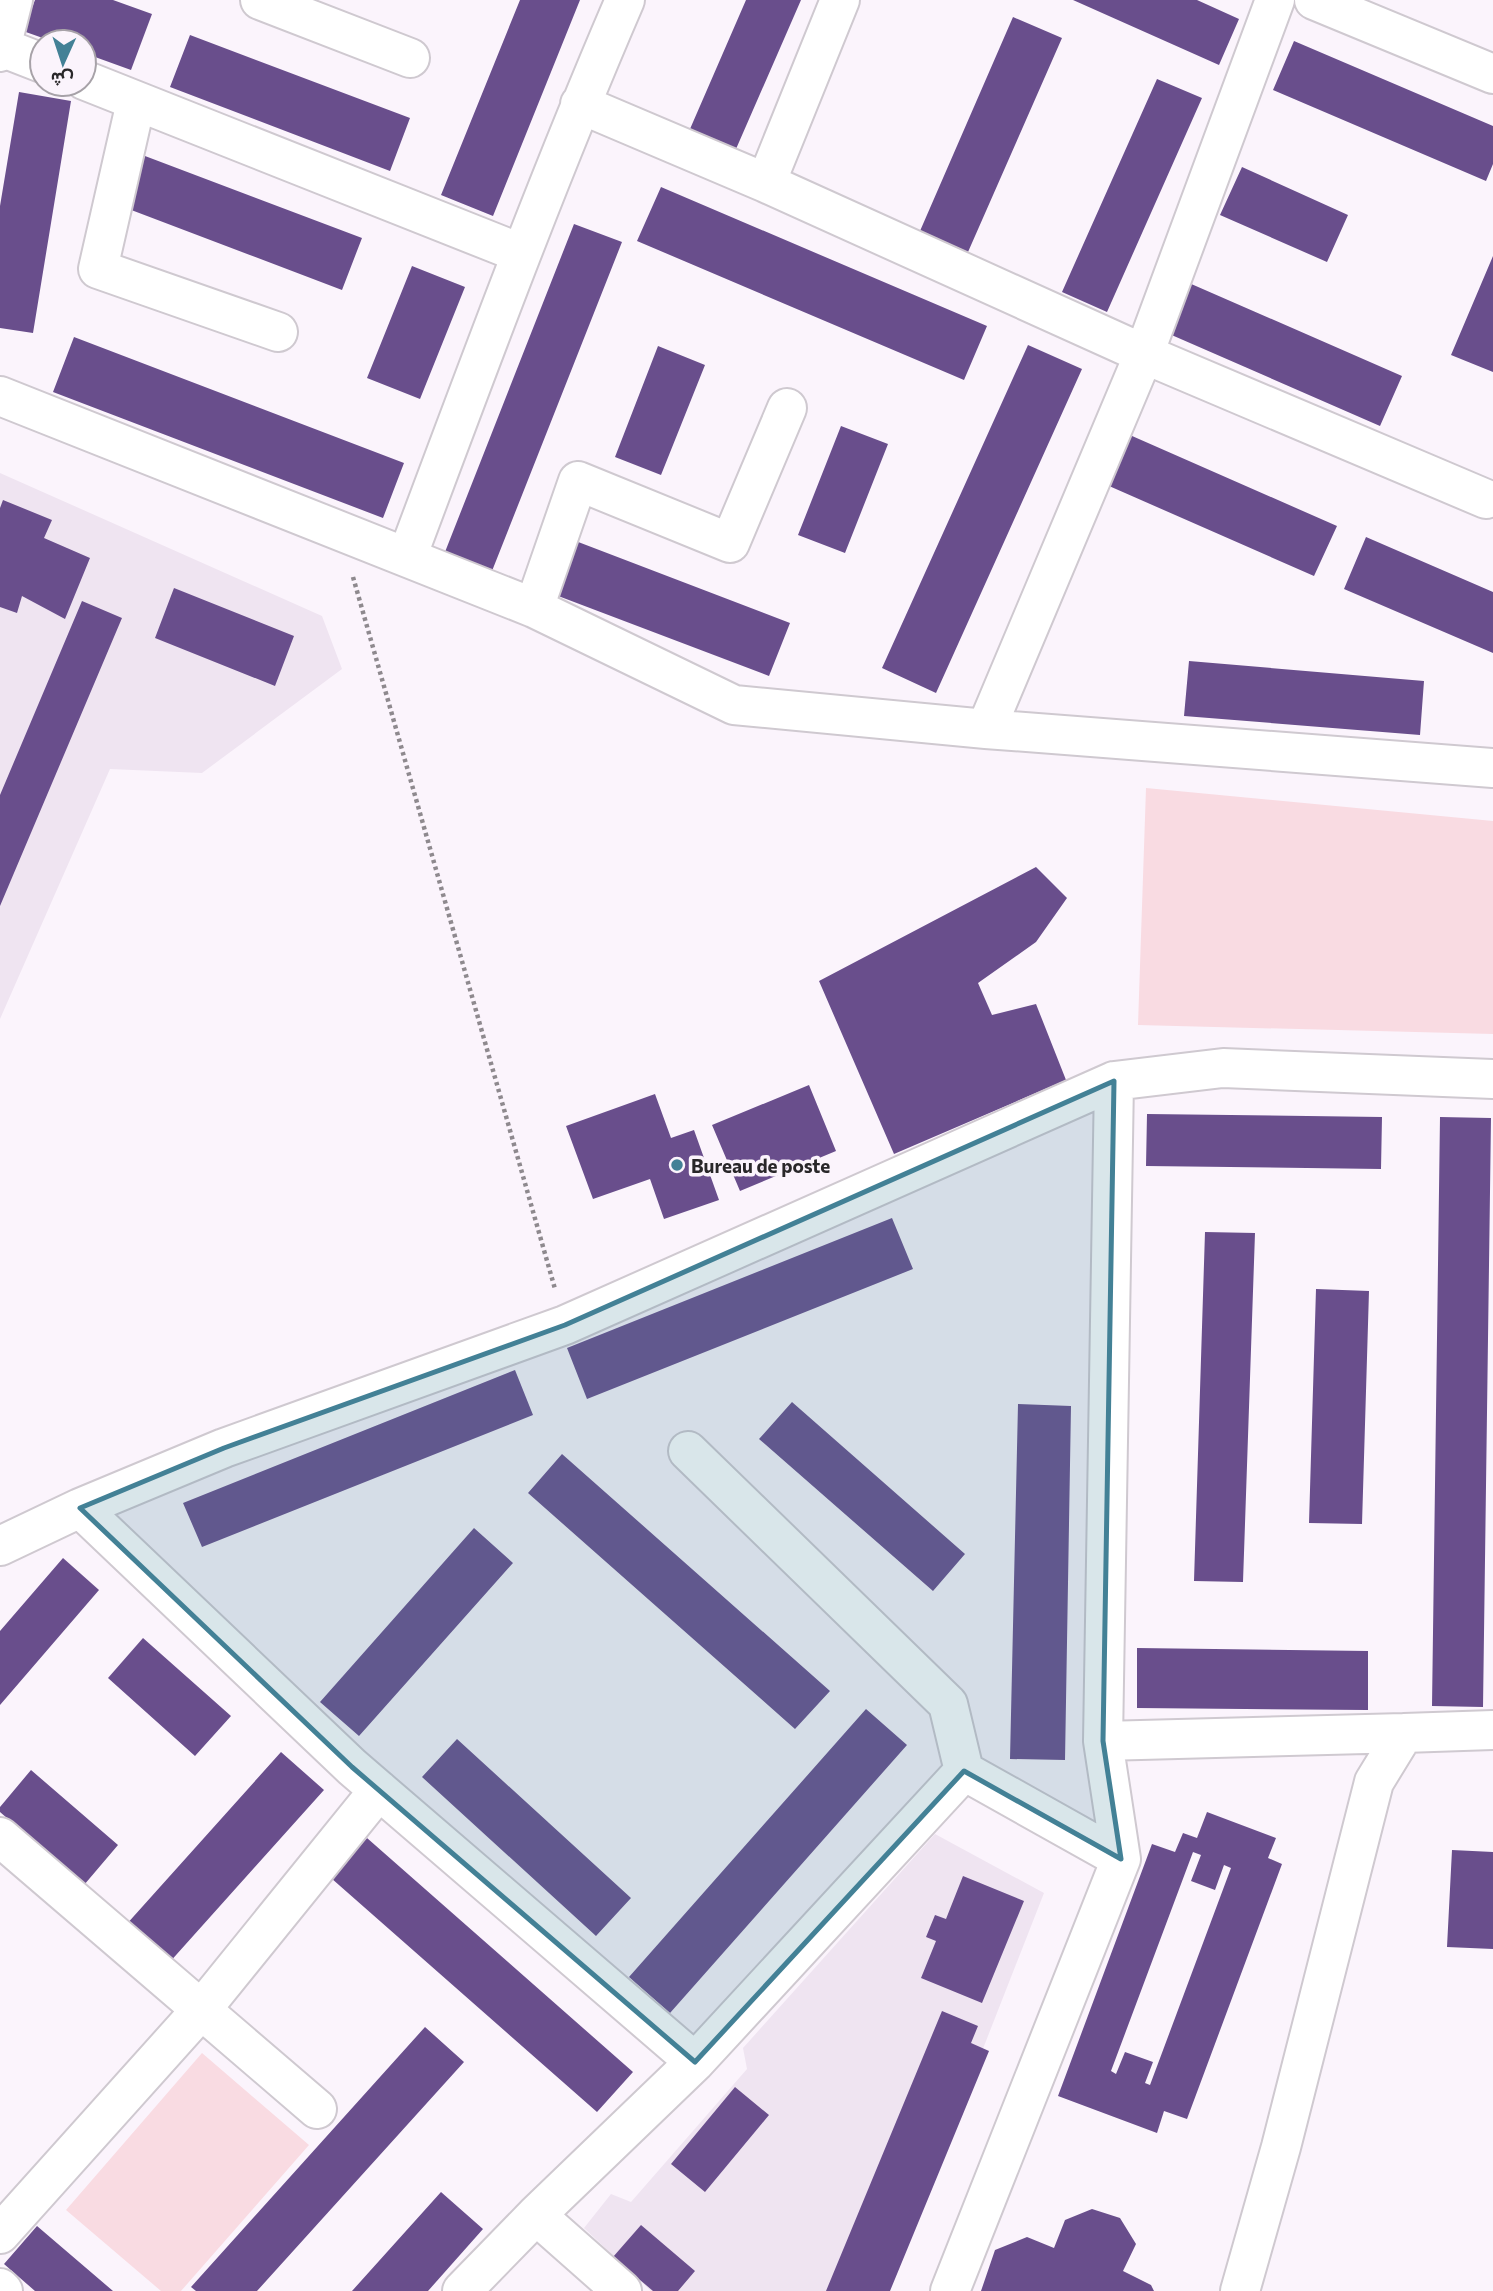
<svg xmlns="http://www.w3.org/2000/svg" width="1493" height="2291" viewBox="0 0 1493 2291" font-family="Commissioner,Vazirmatn,sans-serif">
	<rect width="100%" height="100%" fill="#fbf4fc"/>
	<path fill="#efe4f1" d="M0,473L322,616L342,669L202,773L110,769L0,1019Z
		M935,1834L1044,1893L888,2291H651L584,2228L611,2194L631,2202L747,2069L743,2048Z"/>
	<path fill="#f9dbe2" d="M1146,788L1493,821V1034L1138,1025Z
		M202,2053L309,2145L181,2291H161L66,2210Z"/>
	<path fill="#694e8c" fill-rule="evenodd" d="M35,0H113L152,14L131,70L84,53V42H54L23,31Z
		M520,0H580L493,216L441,195Z
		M746,0H801L736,149L690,129Z
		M1073,0H1197L1239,19L1219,65Z
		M1013,17L1062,38L968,252L920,231Z
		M190,35L410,118L390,171L170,87Z
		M1294,41L1493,126V164L1486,181L1273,90Z
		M1157,79L1202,98L1107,312L1062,292Z
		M19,92L71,101L33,333L0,328V206Z
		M145,156L362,238L342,290L126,208Z
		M1242,167L1348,215L1327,262L1220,215Z
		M661,187L987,326L964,380L637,241Z
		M574,224L622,242L492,571L445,552Z
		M1493,256V372L1451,355Z
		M412,266L465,287L420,399L367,378Z
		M1189,283L1402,376L1380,426L1167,333Z
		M74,337L404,463L383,518L53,392Z
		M1028,345L1082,369L936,693L882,668Z
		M658,346L705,365L661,475L615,457Z
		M841,426L888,444L845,553L798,535Z
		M1123,432L1337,526L1314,576L1100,482Z
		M3,500L52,520L44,538L90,558L65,619L22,596L17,613L0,607V508Z
		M1366,537L1493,592V653L1344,589Z
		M573,540L790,623L769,676L553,594Z
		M174,588L294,636L275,686L155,638Z
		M82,601L122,618L0,906V795Z
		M1189,661L1424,681L1420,735L1184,716Z
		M1036,867L1067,898L1036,942L978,983L992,1015L1036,1004L1066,1080L894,1154L819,981Z
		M809,1085L836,1151L740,1191L712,1125Z
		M655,1094L671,1138L694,1130L719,1200L664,1219L650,1179L593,1199L566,1126Z
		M1147,1114L1382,1117L1381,1169L1146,1166Z
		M1440,1117L1491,1118L1483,1707L1432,1706Z
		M892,1218L913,1269L587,1399L567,1348Z
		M1205,1232L1255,1233L1243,1582L1194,1581Z
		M1316,1289L1369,1291L1362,1524L1309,1523Z
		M515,1370L533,1415L202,1547L183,1503Z
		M792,1402L965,1554L933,1591L759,1439Z
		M1018,1404L1071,1406L1065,1760L1010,1759Z
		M562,1454L830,1691L795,1729L528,1493Z
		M474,1528L513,1563L359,1736L320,1702Z
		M63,1558L99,1590L0,1705V1631Z
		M143,1638L231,1716L195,1756L108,1678Z
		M1137,1648L1368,1651V1710L1137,1708Z
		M866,1709L907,1745L670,2013L629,1977Z
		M457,1739L631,1898L596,1936L422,1777Z
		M281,1752L324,1790L168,1964L125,1926Z
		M31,1770L118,1845L84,1885L0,1812V1807Z
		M1207,1812L1276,1838L1268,1858L1282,1864L1187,2119L1164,2111L1157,2133L1058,2096L1152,1844L1175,1852L1183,1833L1197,1838ZM1193,1852L1201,1855L1191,1881L1215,1890L1224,1865L1231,1868L1150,2085L1145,2083L1153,2062L1125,2052L1116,2074L1111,2071Z
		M367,1838L633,2072L597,2112L331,1878Z
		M1452,1850L1493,1852V1949L1447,1947Z
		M963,1876L1024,1901L982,2003L921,1978L936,1941L926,1937L935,1915L946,1919Z
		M942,2011L978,2026L971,2043L989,2051L890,2291H826Z
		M425,2027L464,2062L257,2291H196L191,2287Z
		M735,2087L769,2115L705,2192L671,2164Z
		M441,2192L483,2229L428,2291H352Z
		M1092,2209L1120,2218L1136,2244L1123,2271L1151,2285L1154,2291H981L995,2250L1027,2237L1054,2248L1065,2220Z
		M641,2225L695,2271L678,2291H653L613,2257Z
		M37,2226L113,2291H35L4,2264Z"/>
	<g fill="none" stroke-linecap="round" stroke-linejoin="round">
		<g stroke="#cfc9d0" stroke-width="42">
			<path id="minor" d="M260,0L410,58
				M1314,0L1493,74
				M1,47L42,63
				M0,52L13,0
				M84,80L520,253
				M136,102L98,269L278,332
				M580,104L766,183L1144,354L1486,499
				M766,183L840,0
				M0,396L534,608L734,705L986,729L1493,768
				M407,557C477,370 546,183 625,0
				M534,608L578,481L730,543L787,408
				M986,729L1144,354L1275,0
				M688,1451L948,1704L964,1771L1121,1859
				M80,1508L352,1767L695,2062
				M0,1546L80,1508L224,1448L565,1325L1114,1081L1223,1068L1493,1079
				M1103,1741L1404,1733
				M0,1837L317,2109
				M536,2215L622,2291
				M0,2234L201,2010L379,1790
				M0,2288L3,2291
				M462,2291L536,2215L695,2062L964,1771
				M950,2291L1121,1859L1103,1741L1114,1081
				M1240,2291L1281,2147L1374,1782L1404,1733L1493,1730"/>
		</g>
		<path stroke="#8e898e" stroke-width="4.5" stroke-dasharray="3.5 3.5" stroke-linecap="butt" d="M353,577L555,1289"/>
		<use href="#minor" stroke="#fff" stroke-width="38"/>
	</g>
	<path fill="#438196" fill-opacity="0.2" stroke="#438196" stroke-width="5" stroke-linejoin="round" d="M1114,1081L1103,1741L1121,1859L964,1771L695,2062L352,1767L80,1508L224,1448L565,1325Z"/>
	<circle fill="#438196" stroke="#fbf4fc" stroke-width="2.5" cx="677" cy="1165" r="7"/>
	<g text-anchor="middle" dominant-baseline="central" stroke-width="7" stroke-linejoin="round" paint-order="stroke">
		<g font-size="19" font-weight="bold" fill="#292729" stroke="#fbf4fc" text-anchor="start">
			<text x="691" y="1165">Bureau de poste</text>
		</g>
	</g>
	<g transform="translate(63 63) rotate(183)"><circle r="33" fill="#fbf4fc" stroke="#a7a2a8" stroke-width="2"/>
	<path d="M0-5L12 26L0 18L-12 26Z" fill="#438196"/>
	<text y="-10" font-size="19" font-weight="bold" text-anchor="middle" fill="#292729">ش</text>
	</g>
</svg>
